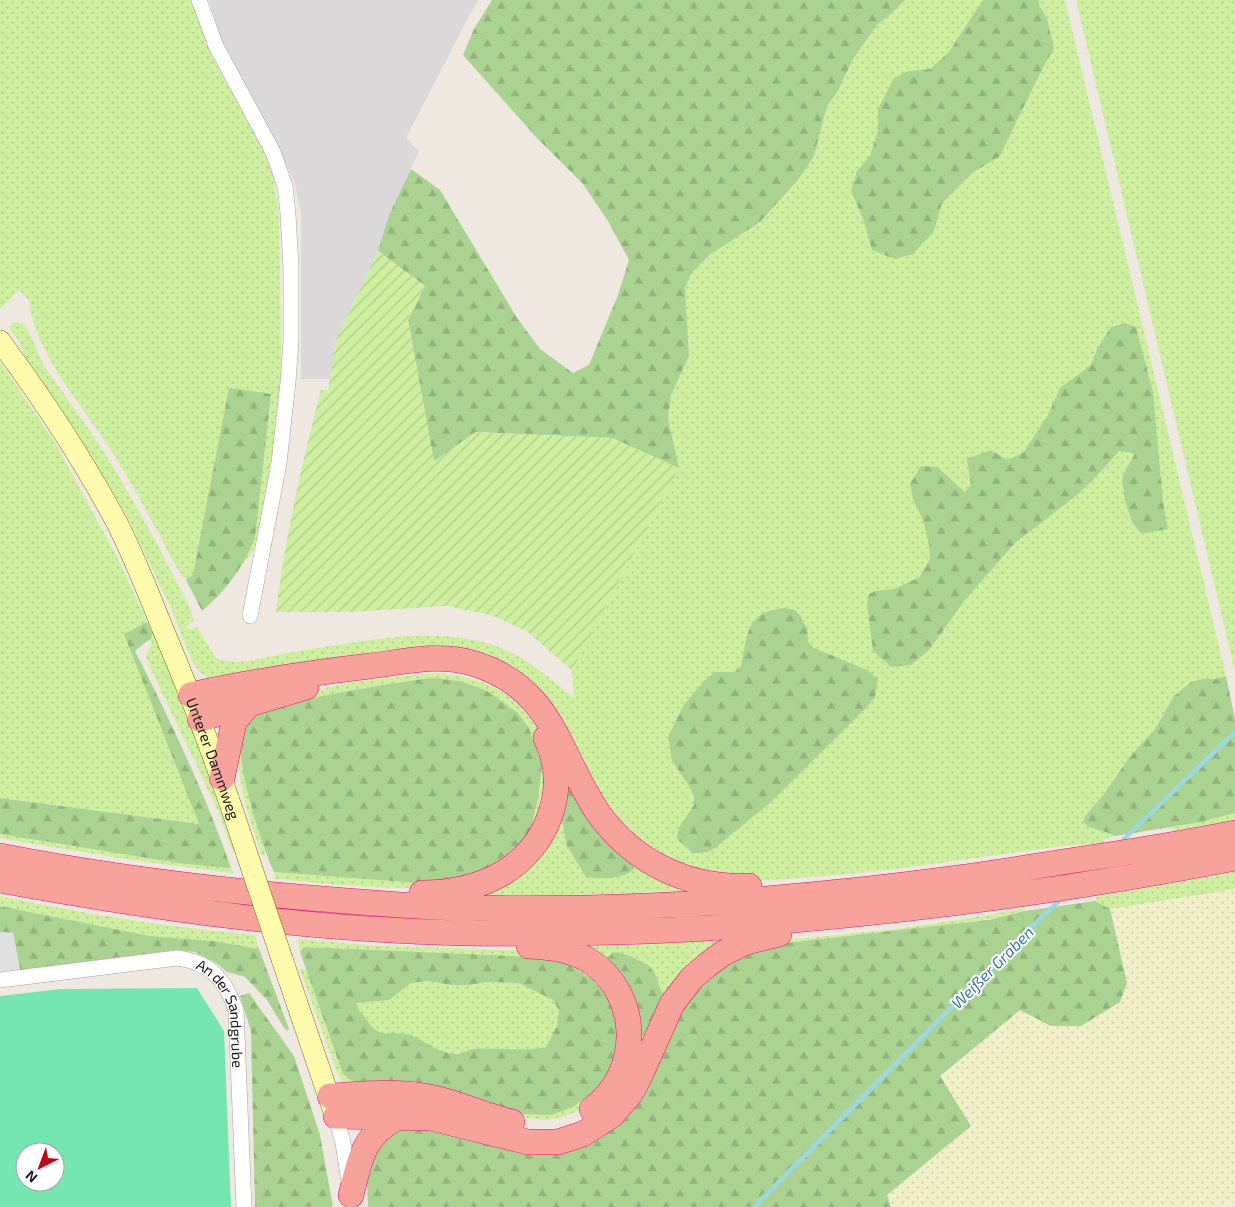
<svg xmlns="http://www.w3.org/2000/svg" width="1235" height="1207" viewBox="0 0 1235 1207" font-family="'Exo 2',sans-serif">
	<defs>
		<pattern id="farmland-dots" width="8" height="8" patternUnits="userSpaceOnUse" patternTransform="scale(1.25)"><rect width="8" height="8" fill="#f0efc8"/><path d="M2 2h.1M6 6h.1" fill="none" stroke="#cdccab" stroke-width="1.8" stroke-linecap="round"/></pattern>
		<pattern id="grass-dots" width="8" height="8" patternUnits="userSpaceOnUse" patternTransform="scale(1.25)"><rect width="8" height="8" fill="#ceef9f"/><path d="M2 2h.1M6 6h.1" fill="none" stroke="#b0cc88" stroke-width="1.8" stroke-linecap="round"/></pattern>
		<pattern id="forest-firs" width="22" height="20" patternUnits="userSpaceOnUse" patternTransform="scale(1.25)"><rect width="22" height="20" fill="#aad290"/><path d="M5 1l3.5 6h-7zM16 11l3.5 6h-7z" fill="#92b47c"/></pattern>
		<pattern id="garden-furrows" width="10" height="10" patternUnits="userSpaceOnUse" patternTransform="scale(1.25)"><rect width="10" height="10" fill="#ceef9f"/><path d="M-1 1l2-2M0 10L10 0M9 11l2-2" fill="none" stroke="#b0cc88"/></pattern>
	</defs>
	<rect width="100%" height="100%" fill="#eee8e0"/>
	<path fill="#dad8d8" d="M209,0H479L470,14L406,138L419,151L389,215L378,251L336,340L330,379H301V213L294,180L222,41Z"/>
	<path fill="url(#farmland-dots)" d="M1235,889V1201L1224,1207H891L887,1195L971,1126L940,1077L1020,1010L1051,1026L1127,983L1110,909Z"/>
	<path fill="url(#grass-dots)" d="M0,0H194L272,168L279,216L281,339V380L272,462L259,543L220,594L201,608L187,579L182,577C161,539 141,499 118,461C88,411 39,362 29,303L30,301L19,290L0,309Z
		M905,0H1065L1226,676L1216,679H1202L1191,682L1174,696L1155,729L1129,758L1104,794L1085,816L1083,822L1115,836L1104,839V843L1063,846L911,867L840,875L759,881L714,878L631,841L500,668L223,680L208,678L199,671L192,661L170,606L128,518L98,467L27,360L19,342L9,327L14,322H18L23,324L28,330L44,366L95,438L117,473L155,540L189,606L194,621L190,623L186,628L191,629L197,627L216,658C238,667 264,657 287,653C357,643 445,620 512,653C534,664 555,683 574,698L572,671L679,468L668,419L671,395L689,356L685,288L691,274L708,256L760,222L798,180L814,156L827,106L838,91L853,59L877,25L892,13Z
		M1076,0H1235V672Z
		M0,362L54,441L117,557L147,622L150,621L197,740L235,851L233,852L218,811L149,665L146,657L152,642L150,641L151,639L147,622L125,634L199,824L0,798Z
		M439,673C457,675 474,678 491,686C548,713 568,785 532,837C521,853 505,868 486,875C428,898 337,884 275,879L274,872L431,884L459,878L488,868L511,851L530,832L538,799L542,765L529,728L518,713L487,691L461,681L432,678L377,686L307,699L262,711L250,721L242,730L239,745L244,775L266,855L262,856C251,825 242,796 238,764C236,754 234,743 237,734C239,724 248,712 257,707C269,701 284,698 297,695C343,682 391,676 439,673Z
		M559,811L563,825L566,844L634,862L697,890L576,895H480Z
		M1235,813V820L1174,831L1171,827L1201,822Z
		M0,834L184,864L231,868L233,873C155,864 77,852 0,838Z
		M1235,872V889L1110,909L1095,901L1096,897Z
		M0,896C84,914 169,927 255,935L259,949L214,941L149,936L0,906Z
		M1024,908L1025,911C965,926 904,930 843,937C806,941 769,944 735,959C712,970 693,989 679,1010C668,1039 657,1075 638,1100C590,1166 534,1159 464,1138C444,1131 419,1122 397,1130C383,1134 375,1151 366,1162C386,1087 478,1141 527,1148C546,1150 568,1147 585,1139C657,1108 649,1025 701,977C736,945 773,941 817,937C844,934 870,932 896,929C939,923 981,917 1024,908Z
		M297,939L380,946L545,951C563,955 580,959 594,971C647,1015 628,1099 562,1117C544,1122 526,1119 509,1115C481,1107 445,1091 416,1089C399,1088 366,1093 351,1087C343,1084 339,1077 336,1070L300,969H306L343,1074L351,1080L367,1084L409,1083L448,1091L478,1098L500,1110L516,1114L552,1115L573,1107L603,1084L613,1065L620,1035L615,1016L608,995L593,980L565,962L537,957L304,947L300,952Z
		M727,940L728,942C702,956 678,979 664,1004C656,1019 651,1035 645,1050C620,1110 588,1143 519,1134C494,1131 471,1119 446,1114C416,1107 385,1116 356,1108L355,1106L360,1103C386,1102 411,1100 436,1105C474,1114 512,1137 553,1131C608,1124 645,1074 636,1020C633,1005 629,991 619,979C610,967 597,957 584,950L583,948L584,947Z
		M427,981L451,985H470L487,982L519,983L553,1000L559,1010L557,1026L546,1047C522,1052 498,1047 474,1049C468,1050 461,1055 455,1055C440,1053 426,1042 413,1037C404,1033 395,1036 386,1035C374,1033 359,1014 356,1003L389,1000L411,983Z"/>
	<path fill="url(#forest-firs)" fill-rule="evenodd" d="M492,0H905L892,13L877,25L853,59L838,91L827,106L814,156L798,180L760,222L708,256L691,274L685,288L689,356L671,395L668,418L679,468L612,438L476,432L434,462L408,320L425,286L378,251L389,215L411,169L440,190L517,318L540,349L573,373L589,365L618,295L629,260L608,221L583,184L537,138L463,55L474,29Z
		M983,0H1039V5L1047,19L1054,48L1039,75L1000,156L972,173L942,203L934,231L913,254L895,259L872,250L863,218L851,191L857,171L870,156L878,130V109L894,78L908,71L930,69L949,52Z
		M1125,323L1136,327L1153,392L1163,502L1168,529L1142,534L1133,524L1125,501L1122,478L1135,453L1119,451L1096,477L1077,495L1015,543L965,600L929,650L911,665L891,667L873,651L867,604L869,594L876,591L894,589L920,577L930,559L929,543L923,520L913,499L910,484L921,466L937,467L965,492L971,485L967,459L991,450L1007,460L1023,453L1048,415L1060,388L1091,365L1098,347L1111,327Z
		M229,388L271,394L255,538C244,566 225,592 202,611L186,580L193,575Z
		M786,608L795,610L800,615L807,629L808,642L814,648L867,670L878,679L875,697L866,708L770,803L722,842C713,851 706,853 693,853L678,840L677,835L680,826L694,805V796L688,784L672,761L668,737L683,706L705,680L715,672H734L741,666C748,634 745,611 786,608Z
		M147,622L152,633L151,639L147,641L135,651C171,722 205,793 231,868L184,864L0,834V798L199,824L124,634Z
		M1226,676L1235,719V813L1201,822L1115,836C1105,830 1090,830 1083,822L1085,816L1104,794L1129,758L1155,729L1174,696L1191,682L1202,679H1216Z
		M432,678L461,681L487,691L518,713L529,728L542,765L538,799L530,832L511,851L488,868L459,878L431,884L274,872C262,847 233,756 242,732C244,724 256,714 263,710C273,706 286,705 297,702C341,691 387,684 432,678Z
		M575,785L634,862V869C622,880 601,879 586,877L566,844L563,825L559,811L563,790Z
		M1095,901L1110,909L1127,983L1120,1002L1081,1026H1051L1020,1010L940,1076L971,1126L887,1195L891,1207H368L366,1162L396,1130L405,1128L446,1132L506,1149L555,1152L685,1001L723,966L748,954L786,943L988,920L1025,911Z
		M0,906L149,936L214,941L259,949L289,1029L287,1031L284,1028L267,1000L245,977L227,972L218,964L195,952L175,950L20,970L13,933L0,932Z
		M304,947L537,957L565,962L593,980L608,995L615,1016L620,1035L613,1065L603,1084L573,1107L552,1115L516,1114L478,1098L448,1091L367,1084L351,1080L343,1074L306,969L300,952ZM427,981L451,985H470L487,982L519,983L553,1000L559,1010L557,1026L546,1047C522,1052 498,1047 473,1049C467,1050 461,1055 455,1054C440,1053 426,1042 413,1036C393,1028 381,1043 366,1019C362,1013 357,1010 357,1003L389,1000L411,983Z
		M616,952L628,955L648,965L655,973L662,994L651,1026L644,1036L640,1035L607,959L610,955Z
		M249,993L294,1056L320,1135L333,1207H255L251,1031L240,996Z"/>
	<path fill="url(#garden-furrows)" d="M378,251L425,286L408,320L434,461L476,432L612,438L679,468L572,671L528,632L491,615L447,606L350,612H276C285,537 302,463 321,390H328L336,340Z"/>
	<path fill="#75e6af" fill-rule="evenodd" d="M197,988L224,1031L231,1207H0V996L60,989ZM25,1152H55V1182H25Z"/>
	<path fill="#e0e0e0" d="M0,932L13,933L20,970L0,972Z"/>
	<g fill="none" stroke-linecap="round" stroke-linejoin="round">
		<path stroke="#9bd8e1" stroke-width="4.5" d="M1119,844L1235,732
			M754,1207L1025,933L1063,897"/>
		<g stroke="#a3a3a3" stroke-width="16">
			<g id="minor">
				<path d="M199,0L216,46L273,152L285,186L288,214L291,267V341L288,382L279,463L250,616"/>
				<path id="s1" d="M0,980L177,958C210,962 225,979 236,1010L244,1207"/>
				<path d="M336,1116L343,1143L349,1181"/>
			</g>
		</g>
		<g stroke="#747500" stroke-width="22">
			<g id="secondary">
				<path id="s2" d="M0,341C43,399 83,459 117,523C134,556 148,592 162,627C194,702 222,777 247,854"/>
				<path d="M282,959L334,1112"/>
			</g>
		</g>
		<g stroke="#e71271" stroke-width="26">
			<path id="trunk" d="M191,695C250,682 310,673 370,666C403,662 439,653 472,663C554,687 557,753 599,814C634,863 690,889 749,886
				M200,719L306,687
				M222,778L234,722L248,705
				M0,856C102,876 206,889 309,898C365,902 422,908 478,908C636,911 795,900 951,879C991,874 1030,867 1069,861C1124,853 1180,844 1235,833
				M0,880C153,908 309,930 465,933C540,934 615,933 690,929C721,928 752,924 783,921C935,908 1086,887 1235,858
				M422,893C449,893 479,887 503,873C549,845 570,787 546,738
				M529,946C549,947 570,949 588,960C641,992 643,1073 592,1109
				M330,1096C364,1094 400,1090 434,1098C460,1104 485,1116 512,1122
				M336,1116L431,1118L528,1142H558L583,1134L612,1115L631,1093L639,1078L672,1004L692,978L706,966L722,954L746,942L779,934
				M351,1195C360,1160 362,1137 396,1118"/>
		</g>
		<use href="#minor" stroke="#fff" stroke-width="15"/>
		<use href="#secondary" stroke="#fffbad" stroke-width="21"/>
		<use href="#trunk" stroke="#f7a29a" stroke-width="25"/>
		<g stroke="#747500" stroke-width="22" stroke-linecap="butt">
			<path id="secondary-bridge" d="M247,854L282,959"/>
		</g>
		<use href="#secondary-bridge" stroke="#fffbad" stroke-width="21"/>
	</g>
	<g text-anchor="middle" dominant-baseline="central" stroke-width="4" stroke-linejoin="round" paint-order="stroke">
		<g font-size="15" fill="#1c1c1c" stroke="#fff">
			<text stroke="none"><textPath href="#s2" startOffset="471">Unterer Dammweg</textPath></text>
			<text stroke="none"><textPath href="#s1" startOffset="260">An der Sandgrube</textPath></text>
		</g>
		<g font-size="16" font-style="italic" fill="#3a79a4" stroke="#fff">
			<text transform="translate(992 967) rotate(-45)">Weißer Graben</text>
		</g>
	</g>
	<g transform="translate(40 1167) rotate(222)"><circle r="24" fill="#ffffff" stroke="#a4a4a4"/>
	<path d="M0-4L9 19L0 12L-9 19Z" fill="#c70014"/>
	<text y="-8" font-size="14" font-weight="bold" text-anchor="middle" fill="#1c1c1c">N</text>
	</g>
</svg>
